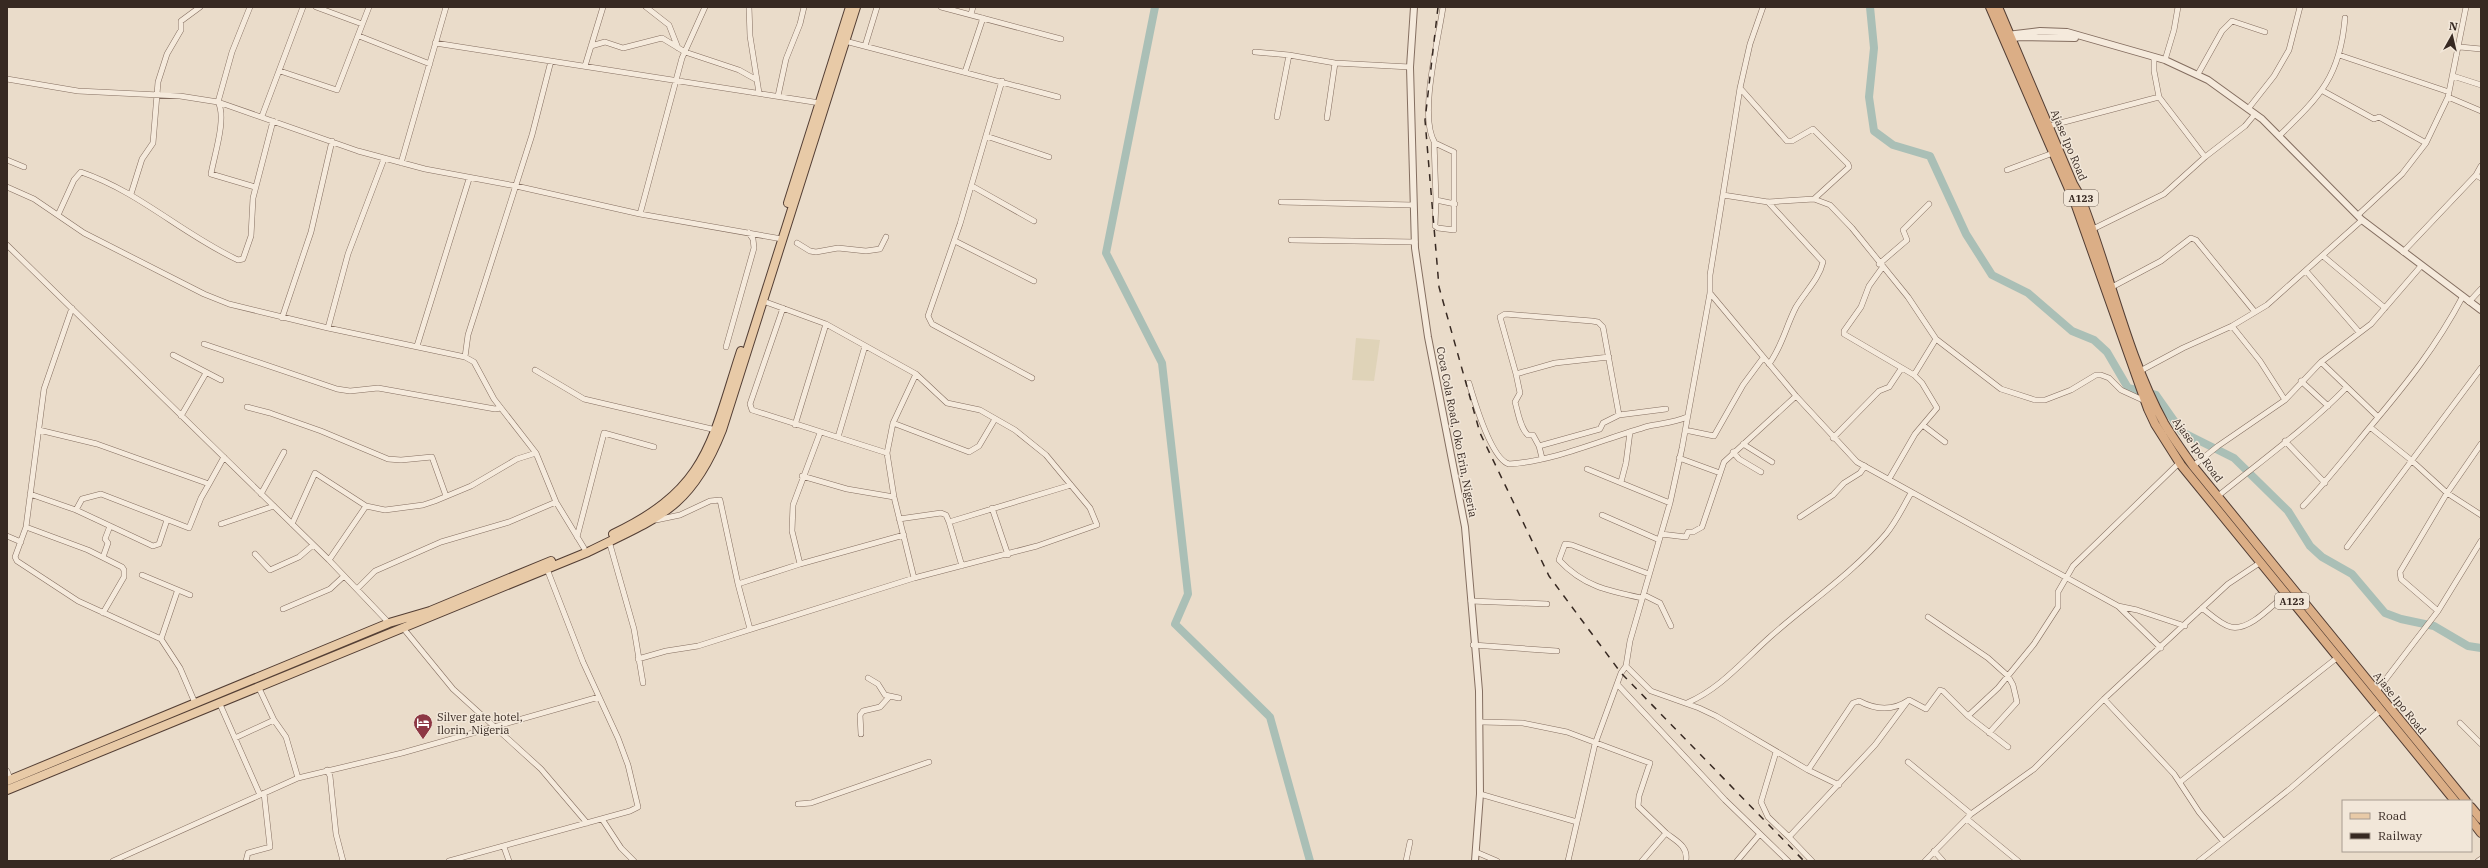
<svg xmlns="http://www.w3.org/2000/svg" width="2488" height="868" viewBox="0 0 2488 868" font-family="'IBM Plex Serif',serif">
	<rect width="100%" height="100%" fill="#eadcca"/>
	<path fill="#dfd3b8" d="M1356,338L1380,340L1374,381L1352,380Z"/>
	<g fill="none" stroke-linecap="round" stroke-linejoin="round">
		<path stroke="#aabfb6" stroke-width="8" d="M1155,7L1106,253L1162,363L1188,594L1175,624L1270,717L1310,861
			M1870,7L1874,48L1869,97L1874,131L1893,145L1930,156L1966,234L1992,275L2028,293L2072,331L2094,340L2107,352L2128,388L2156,395L2182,432L2234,458L2288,511L2310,546L2322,557L2352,574L2385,613L2401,619L2434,626L2468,646L2481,648"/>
		<g stroke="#846e60" stroke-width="6">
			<path id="minor" d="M250,7L232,52L218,102C227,118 214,156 211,174L255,187
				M316,7L362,24
				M646,7L669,25L678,48
				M749,7L750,36L759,93
				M941,7L1061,39
				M971,14L973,7
				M359,36L430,64
				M845,41L1058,97
				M435,43L820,103
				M591,46L605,42L623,48L662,38L685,52L739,70L757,80
				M865,46L877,7
				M2460,47L2481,49
				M1255,52L1289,55
				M2339,55L2449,92
				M2154,58V71L2159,97L2205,157
				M2165,60L2174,30L2178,7
				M585,66L603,7
				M280,71L337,90L369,7
				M965,72L983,18
				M2198,74L2222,31L2232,21L2265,32
				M2453,76L2481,85
				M7,79L78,91L180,96L218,102L358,151L425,169L516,186L640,214L782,239
				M1002,81L960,224L928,316L932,324L1032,378
				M1740,88L1787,141H1792L1813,129L1848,164L1849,167L1814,199
				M2323,91L2374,119L2379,117L2426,143
				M778,96L786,59L800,24L804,7
				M2448,97L2481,111
				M2248,109L2274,76L2289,50L2300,7
				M262,116L303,7
				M1277,117L1289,55L1335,63L1410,67
				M1327,118L1335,63
				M2049,126L2159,97
				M986,136L1049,157
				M2279,136C2320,96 2340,77 2345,18
				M1434,141L1436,200L1455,204
				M7,160L24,167
				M401,163L446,7
				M2007,170L2053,153
				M2476,175L2481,178
				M972,186L1034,221
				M7,187L34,199L84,233L204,294L229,304L328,328L465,357L474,362L494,399L536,453L556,502L584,548
				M131,194L142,159L153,143L158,82L167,54L181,30V21L200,7
				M1723,195L1768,202L1814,199L1830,205L1852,228L1908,297L1936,339L2001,389L2035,400H2045L2071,390L2096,375H2101L2109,378L2121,390L2145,401
				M1436,200L1435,226L1438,228L1454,230V152L1435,143C1418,117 1439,37 1443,7
				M1281,202L1413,205
				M1768,202L1823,262C1819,279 1805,292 1796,307C1786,326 1782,347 1769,364
				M640,214L682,58L705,7
				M58,215L74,180L81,172C140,192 182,234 238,260L243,259L251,236L253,198L273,121
				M2358,215L2402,174L2426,143L2448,97L2466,7
				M2093,229L2164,194L2205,157L2245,126L2255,114
				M1291,240L1415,242
				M955,241L1034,281
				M797,243L810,251L816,252L838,248L866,251L880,249L886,237
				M7,245L329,560L389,623
				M2403,252L2476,175L2481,166
				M2323,256L2385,308
				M1879,264L1907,240L1903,230L1929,204
				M1882,268L1869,286L1861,307L1844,331V334L1914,375L1922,383L1937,408L1915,434L1889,479
				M2306,271L2359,332
				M2112,287L2161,261L2191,238L2196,240L2255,312
				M1710,293L1796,396L1857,462L2118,606L2137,610L2185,626
				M2469,302L2481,289
				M72,308L44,389L26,527L15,557L17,561L78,601L161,639L180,668L195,703
				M783,308L750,404L752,410L887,453
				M282,318L311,232L332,141
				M2232,326L2260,361L2285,400
				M328,328L348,254L384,159
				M204,344L337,389L350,391L378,388L495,409L501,408
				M417,346L469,179
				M726,347L754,248L753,239L749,233
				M173,355L221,380
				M465,357L468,335L532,135L551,61
				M1609,357L1555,363L1516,374L1500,317L1505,314L1592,321L1598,322L1603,327L1619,415
				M2321,362L2378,417
				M535,370L584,399L716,430
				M2142,370L2183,348L2232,326L2267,305L2362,220
				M1516,374L1520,393L1515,402C1518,412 1520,428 1528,435H1533L1539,446
				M1914,375L1936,339
				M2301,381L2328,406
				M1469,383C1474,400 1491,459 1509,464C1556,461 1603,439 1649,426C1662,423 1674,423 1687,417
				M247,407L270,413L321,431L388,459L401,460L432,457L446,496
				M181,416L206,373
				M893,423L969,452L979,446L995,419
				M795,425L826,324
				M1924,426L1945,442
				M2370,427L2411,460L2447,493L2481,515
				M39,430L97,444L209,484L224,457
				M1685,430L1714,436L1743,385L1763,358
				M838,437L865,346
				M1833,438L1879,391L1889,387L1901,369
				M2285,441L2325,483
				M1743,444L1772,462
				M1733,452L1739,459L1761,472
				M1542,458L1539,446L1600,429L1603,423L1619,415L1666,409
				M1679,458L1720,473
				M2193,466L2218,446L2285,400L2321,362L2371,324L2421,266
				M1587,469L1670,503
				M802,476L847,489L894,497
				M1621,482L1626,463L1630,432
				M30,494L76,510L153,546L159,544L167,520
				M261,494L284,452
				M2218,496C2261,461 2307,428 2346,388
				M2303,506C2327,481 2348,454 2370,427C2407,383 2436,347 2463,296
				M992,508L1008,555
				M76,510L82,499L101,494L189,528L201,498L209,484
				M1602,515L1657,539
				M1800,517L1833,495L1844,483L1860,473L1865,466
				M899,519L941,513L946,515L949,522L1071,485
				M656,520L680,515L710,501L720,500L738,584
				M949,522L962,566
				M221,524L274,506
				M292,524L315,473L366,506L385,510L423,505L435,501L471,486L517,459L536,453
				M26,527L88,550L122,567L124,570V577L103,613
				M1661,534L1686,537L1688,532H1693L1702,527L1724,462L1796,396
				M7,536L21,542
				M577,537L604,433L654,447
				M609,541L634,629L643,683
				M2347,547L2481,368
				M255,554L270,570L299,557L313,545
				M103,557L108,543L105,539L110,526
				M329,560L366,506
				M800,564L792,531L793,505L820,433
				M142,575L190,595
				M914,578L894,497L887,453L893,423L916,374
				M357,589L375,571L441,542L509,522L556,502
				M1644,595L1660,603L1671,626
				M1642,598C1608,591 1583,586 1559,560L1565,544L1572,545L1649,574
				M1471,601L1547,604
				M2118,606L2161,648
				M2202,608C2210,614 2221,625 2231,627C2250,631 2272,605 2286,594
				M283,609L330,589L344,576
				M2438,611L2401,579L2400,572L2447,493L2481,444
				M1928,617L1988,658L2008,676L2013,685L2017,702L1989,733
				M403,628L453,689L541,769L587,823
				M750,629L738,584L800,564L904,535
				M161,639L177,592
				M1473,645L1557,651
				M638,659L666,651L698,646L914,578L1037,546L1097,525L1090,508L1046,455L1015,430L980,410L947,403L916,374L826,324L763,301
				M1626,666L1651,691L1699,708L1716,716L1808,770L1839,785
				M868,678L878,684L885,695L899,698
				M1617,684L1725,800L1788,861
				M258,686L274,720
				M2376,692L2438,611L2481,541
				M2104,699L2174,774L2199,812L2223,841
				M219,702L260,795
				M1687,703C1720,689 1743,661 1770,637C1808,603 1852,574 1886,534C1896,522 1903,507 1911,493
				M1968,716L1998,688L2034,644L2058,607V592L2073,566L2179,463
				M1481,722L1523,723L1567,732L1650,763L1639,796L1638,806L1666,833L1642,861
				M2460,723L2481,744
				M861,734L860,715L863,711L880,707L889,697
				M235,738L274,720L286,737L298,778
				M1776,752L1761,802L1768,817L1789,837
				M1908,762L1971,814
				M327,770L330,776L336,834L343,861
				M1808,770L1853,703L1859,701C1876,710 1893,711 1909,700L1926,709L1940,690L1943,691L1968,716L2008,747
				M7,771L10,779
				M2180,782L2338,657
				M1480,794L1577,822
				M798,804L811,803L929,762
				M602,819L621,848L634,861
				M1967,819L2018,861
				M1666,833C1676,841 1688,846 1686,860
				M504,847L509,861
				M1934,851L1943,861
				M1476,852L1497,861
				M113,861L298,778L402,753L599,697
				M246,861L248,853L270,847L264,793
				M449,861L630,811L638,807L628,765L618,738L583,662L547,569
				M1406,861L1410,842
				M1568,861L1595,744L1621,673L1626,666L1630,641L1670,503L1682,448L1710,293V275L1740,88L1750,44L1763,7
				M1737,861L1759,835
				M1812,861L1789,837L1875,745L1907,702
				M1925,861L1971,814L2034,769L2104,699L2228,584L2261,562
				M2199,861L2291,788L2381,710
				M2478,861L2481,859"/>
		</g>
		<g stroke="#846e60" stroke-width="8">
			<path id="tertiary" d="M1414,7L1410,67L1415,248L1428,337L1465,527L1479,691L1480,794L1475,861
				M2007,35L2040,31L2067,32L2165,60L2208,80L2262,119L2362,220L2481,310
				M2009,39L2020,37L2075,38"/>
		</g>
		<g stroke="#533e34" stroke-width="10">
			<path id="primary" d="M788,203L850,7
				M613,534C708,489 711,443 741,351
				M7,781L389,623L430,611L551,561
				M7,790L588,552C659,517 691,509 722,430L856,7"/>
		</g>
		<g stroke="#533e34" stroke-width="10">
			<path id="trunk" d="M1990,7L2075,203L2148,409L2155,424L2181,465L2455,801
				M1998,7L2073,184L2080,196C2109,269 2127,356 2164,423C2173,438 2183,452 2193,466L2466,801
				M2471,807L2481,819
				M2471,820L2481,833"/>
		</g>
		<use href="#minor" stroke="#f5eadc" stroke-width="5"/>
		<use href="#tertiary" stroke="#f5eadc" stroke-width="6"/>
		<use href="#primary" stroke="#e8caa7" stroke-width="8"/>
		<use href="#trunk" stroke="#dbae86" stroke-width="8"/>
		<path stroke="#372922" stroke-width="1.5" stroke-dasharray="7 7" stroke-linecap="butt" d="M1438,7L1425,120L1439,287L1480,433L1549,576L1621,673L1804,861"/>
	</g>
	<defs>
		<g id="hotel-pin" transform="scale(1)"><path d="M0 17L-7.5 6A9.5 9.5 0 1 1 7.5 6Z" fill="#8d3744" stroke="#f2e7d9"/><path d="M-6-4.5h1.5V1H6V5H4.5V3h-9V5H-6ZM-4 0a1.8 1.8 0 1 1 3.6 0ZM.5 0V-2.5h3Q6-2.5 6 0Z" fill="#fff"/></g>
	</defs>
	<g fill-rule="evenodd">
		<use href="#hotel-pin" x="423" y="723"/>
	</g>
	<g text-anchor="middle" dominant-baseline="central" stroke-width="3" stroke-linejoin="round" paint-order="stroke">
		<g fill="#f2e7d9" stroke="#6f6259" stroke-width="1">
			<rect x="2064" y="190" width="34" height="16" rx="3"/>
			<rect x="2275" y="593" width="34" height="16" rx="3"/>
		</g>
		<g font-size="10" font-weight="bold" fill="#372922">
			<text x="2081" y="198">A123</text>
			<text x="2292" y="601">A123</text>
		</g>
		<g font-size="11" fill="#372922" stroke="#f2e7d9">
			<text transform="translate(2069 145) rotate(67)">Ajase Ipo Road</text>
			<text transform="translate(1457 432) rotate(79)">Coca Cola Road, Oko Erin, Nigeria</text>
			<text transform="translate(2198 450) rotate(54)">Ajase Ipo Road</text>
			<text transform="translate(2400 703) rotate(51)">Ajase Ipo Road</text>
		</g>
		<g font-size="11" fill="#372922" stroke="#f2e7d9" text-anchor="start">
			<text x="437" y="717">Silver gate hotel,<tspan x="437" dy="13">Ilorin, Nigeria</tspan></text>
		</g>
	</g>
	<rect width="2488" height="868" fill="none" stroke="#372922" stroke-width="16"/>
	<rect x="2342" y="800" width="130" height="52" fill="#f2e7d9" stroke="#a79b90"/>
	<rect x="2350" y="813" width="20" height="6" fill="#e8caa7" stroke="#a79b90"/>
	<text x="2378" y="820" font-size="12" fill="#372922">Road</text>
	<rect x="2350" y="833" width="20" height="6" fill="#372922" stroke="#a79b90"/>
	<text x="2378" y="840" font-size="12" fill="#372922">Railway</text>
	<g transform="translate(2452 36) rotate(8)" stroke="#f2e7d9" stroke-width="3" paint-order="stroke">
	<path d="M0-3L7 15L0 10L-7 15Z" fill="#372922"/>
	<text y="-6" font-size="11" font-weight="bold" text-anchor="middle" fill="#372922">N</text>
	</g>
</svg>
